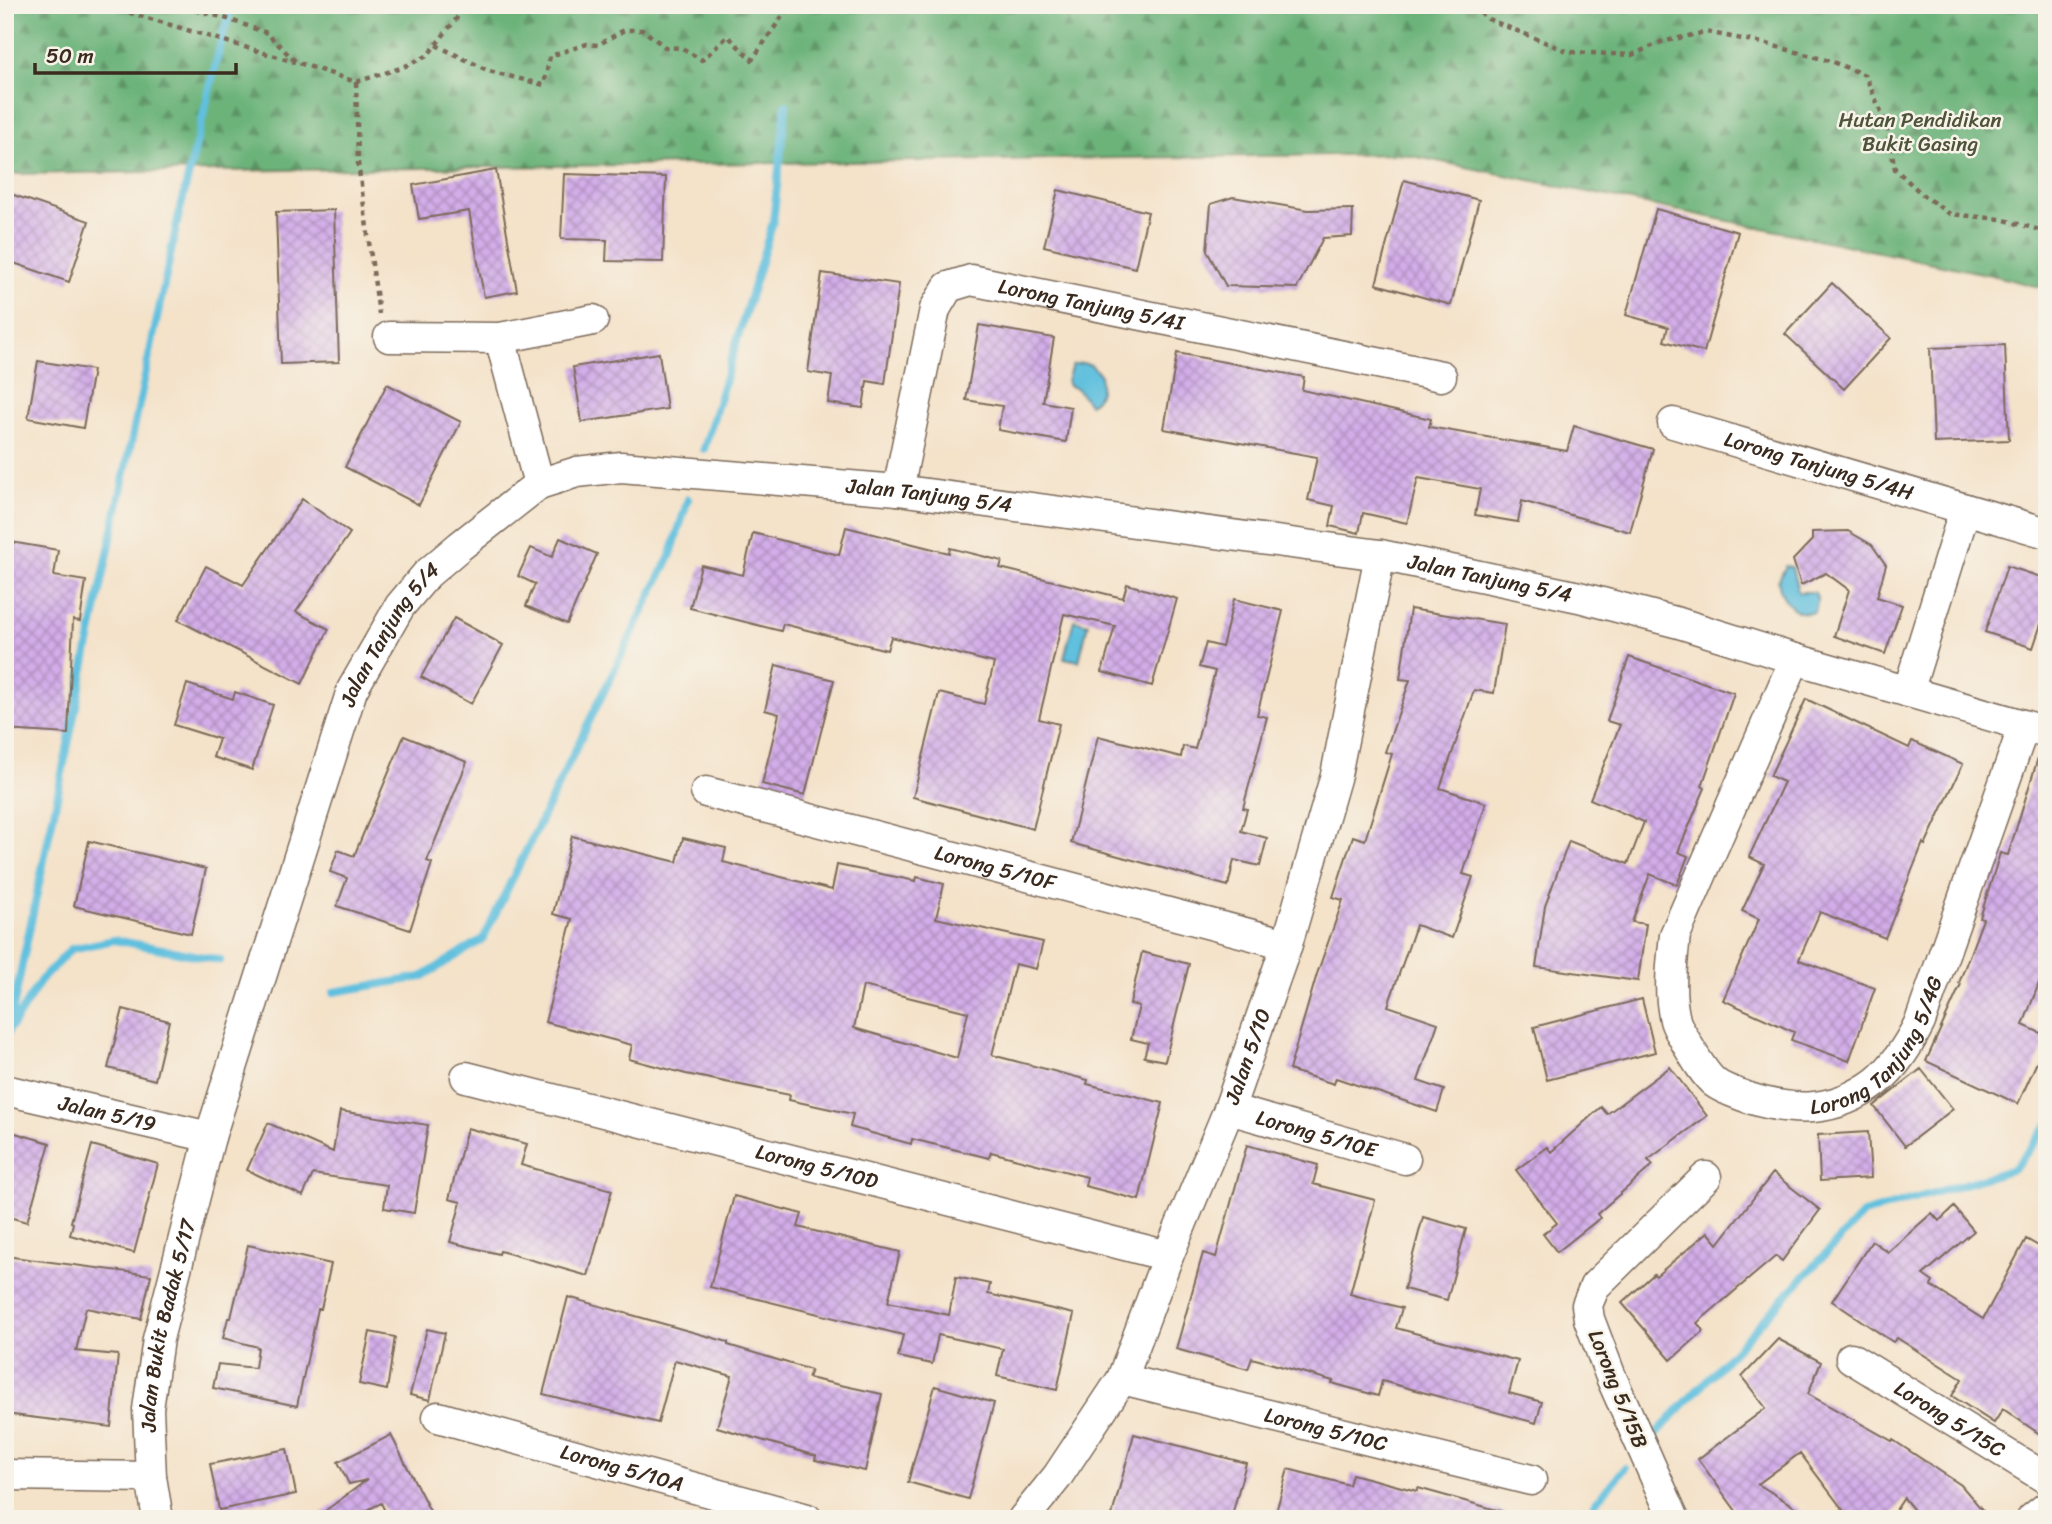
<svg xmlns="http://www.w3.org/2000/svg" width="2052" height="1524" viewBox="0 0 2052 1524" font-family="Sriracha,sans-serif">
	<defs>
		<pattern id="forest-firs" width="22" height="20" patternUnits="userSpaceOnUse" patternTransform="scale(1.75)"><rect width="22" height="20" fill="#6cb37a"/><path d="M5 1l3.5 6h-7zM16 11l3.5 6h-7z" fill="#5a9263"/></pattern>
		<pattern id="building-cross-hatch" width="8" height="8" patternUnits="userSpaceOnUse" patternTransform="scale(1.75)"><rect width="8" height="8" fill="#d3ade9"/><path d="M0 0l8 8M0 8l8-8" fill="none" stroke="#ac8dbc"/></pattern>
	</defs>
	<rect width="100%" height="100%" fill="#f7f3e8"/>
	<filter id="ink" filterUnits="userSpaceOnUse"><feTurbulence type="fractalNoise" baseFrequency=".0143" numOctaves="2"/><feDisplacementMap in="SourceGraphic" scale="14" xChannelSelector="R" yChannelSelector="G"/><feConvolveMatrix kernelMatrix="1 2 1 2 8 2 1 2 1" color-interpolation-filters="sRGB"/></filter>
	<filter id="wash" filterUnits="userSpaceOnUse"><feTurbulence type="fractalNoise" baseFrequency=".00686" numOctaves="4" result="noise"/><feDisplacementMap in="SourceGraphic" scale="28" xChannelSelector="R" yChannelSelector="G"/><feGaussianBlur stdDeviation="1.57" result="paint"/><feColorMatrix in="noise" values="0 0 0 0 0 0 0 0 0 0 0 0 0 0 0 0 0 1.4 0 .05"/><feComposite in="paint" operator="in"/></filter>
	<g filter="url(#wash)">
		<rect width="100%" height="100%" fill="#f4e2c9"/>
		<path fill="url(#forest-firs)" stroke="#546e4c" stroke-width="2" d="M5,5H2047V289L1991,275L1403,154L5,174Z"/>
		<path fill="#60c0de" stroke="#4e757e" stroke-width="2" d="M1082,363L1091,365L1100,374C1101,385 1102,399 1089,404L1077,389L1068,385L1067,381L1072,365Z
			M1786,566L1792,567L1798,592H1814C1819,598 1817,606 1814,612C1793,617 1782,599 1778,581Z
			M1074,620L1088,624L1079,661L1064,658Z"/>
		<g fill="none" stroke-linecap="round" stroke-linejoin="round">
			<path stroke="#60c0de" stroke-width="8" d="M704,449L773,222L786,105
				M334,992L422,977L483,939L671,554L688,499
				M12,1026L41,980L71,949L114,940L220,960
				M8,1032L178,218L223,34L232,5
				M1655,1435L1863,1214L2014,1169L2047,1126
				M1588,1519L1594,1504L1625,1468"/>
		</g>
		<g id="blocks">
			<path fill="url(#building-cross-hatch)" fill-rule="evenodd" d="M496,170L517,291L484,297L469,211L419,219L413,185Z
				M564,174L666,177L663,262L606,261L607,240L561,239Z
				M1404,180L1479,200L1451,305L1376,284Z
				M1058,190L1148,212L1135,268L1044,246Z
				M5,192L89,221L69,282L5,260Z
				M1233,197L1308,210L1353,209L1352,236L1323,238L1297,288L1226,286L1207,251L1211,204Z
				M1656,209L1738,232L1704,352L1664,341L1668,327L1626,315Z
				M334,210L339,362L281,364L276,212Z
				M822,273L899,284L885,384L867,381L863,408L828,403L832,376L808,372Z
				M1832,283L1891,338L1844,389L1785,334Z
				M979,325L1054,338L1043,402L1071,407L1066,442L998,430L1002,406L966,400Z
				M2005,345L2009,440L1934,443L1930,348Z
				M659,353L667,409L582,422L573,367Z
				M1177,353L1304,377L1302,390L1431,419L1429,427L1567,451L1574,426L1653,449L1630,532L1522,501L1518,522L1475,515L1480,489L1418,478L1407,523L1363,513L1359,533L1330,526L1334,506L1308,500L1317,457L1164,429Z
				M38,361L93,370L83,428L28,418Z
				M387,384L461,422L419,505L345,467Z
				M302,499L350,533L296,612L329,629L302,684L178,620L206,566L243,585Z
				M846,527L949,553L950,548L1002,561L1000,568L1123,598L1127,584L1177,599L1152,686L1102,672L1115,626L1064,614L1039,719L1059,724L1033,829L913,797L939,693L984,704L994,663L891,637L887,650L783,624L781,631L690,608L701,565L743,575L753,533L839,555Z
				M1848,531L1872,545L1886,565L1877,597L1902,605L1885,654L1834,636L1849,590L1826,573L1801,585L1793,560L1812,540V532Z
				M560,538L597,554L567,624L526,606L535,584L518,576L531,548L552,557Z
				M5,541L58,550L54,576L86,581L80,621L73,620L68,734L5,730Z
				M2007,566L2047,579V606L2033,648L1985,632Z
				M1234,599L1283,611L1257,715L1267,717L1243,808L1247,809L1241,831L1267,838L1260,866L1234,860L1228,886L1071,843L1098,736L1181,757L1183,746L1195,749L1215,671L1199,667L1206,643L1222,647Z
				M1410,609L1505,624L1494,693L1474,690L1440,788L1486,803L1463,874L1473,877L1452,938L1416,925L1388,1006L1438,1023L1418,1081L1444,1090L1437,1112L1336,1078L1334,1084L1289,1070L1317,974L1343,900L1333,897L1353,836L1365,840L1392,754L1385,752L1410,680L1400,679Z
				M454,618L503,645L471,704L421,677Z
				M1629,657L1734,693L1702,786L1705,788L1678,852L1688,856L1677,885L1650,874L1632,922L1646,924L1638,981L1536,967L1545,906L1569,841L1628,864L1644,822L1590,799L1620,725L1607,721Z
				M776,665L834,680L805,795L762,784L779,714L765,710Z
				M187,684L233,699L235,692L273,705L252,770L213,757L219,739L174,725Z
				M1806,699L1909,748L1912,741L1963,764L1925,845L1923,843L1885,938L1820,912L1800,957L1799,960L1875,988L1849,1061L1791,1040L1794,1032L1723,1000L1759,919L1742,911L1764,864L1749,857L1784,782L1770,776Z
				M404,736L467,762L427,861L432,863L410,930L337,906L347,878L330,872L338,850L354,856Z
				M2041,748L2047,749V962L2023,1025L2047,1036V1040L2018,1104L1926,1061L1961,984L1959,983L1983,919L1980,918L2000,853L2008,855Z
				M572,836L677,862L683,838L726,848L723,862L832,890L837,865L916,881L917,877L944,884L936,918L1043,942L1036,969L1015,964L992,1055L1088,1080L1087,1084L1163,1103L1139,1200L1085,1186L1087,1177L991,1152L989,1158L912,1139L911,1144L850,1127L853,1114L789,1100L790,1095L686,1074L629,1059L632,1045L545,1022L572,919L553,914ZM863,986L968,1012L957,1058L854,1028Z
				M89,841L206,869L191,934L74,906Z
				M1142,952L1189,964L1165,1061L1144,1057L1148,1043L1131,1039L1139,1006L1130,1004Z
				M1642,999L1655,1052L1547,1080L1534,1027Z
				M123,1009L169,1021L155,1080L108,1068Z
				M1670,1067L1707,1116L1648,1160L1653,1165L1597,1214L1600,1218L1557,1252L1543,1234L1557,1223L1516,1170L1547,1147L1551,1152L1601,1107L1607,1114Z
				M1921,1069L1953,1109L1905,1146L1874,1106Z
				M340,1111L428,1125L414,1213L384,1208L387,1185L313,1174L303,1196L247,1170L268,1123L333,1152Z
				M467,1128L527,1144L521,1165L612,1190L588,1276L500,1251L499,1254L450,1242L461,1202L449,1199Z
				M5,1130L50,1143L27,1222L5,1216Z
				M1868,1132L1871,1178L1820,1181L1818,1135Z
				M92,1145L158,1164L134,1253L70,1235L73,1223L71,1222Z
				M1247,1145L1318,1165L1313,1184L1375,1200L1350,1294L1402,1308L1396,1328L1518,1361L1509,1393L1542,1402L1536,1423L1382,1381L1378,1396L1332,1383L1333,1381L1252,1358L1248,1369L1176,1349L1203,1253L1216,1257Z
				M1773,1173L1820,1210L1782,1261L1776,1256L1697,1323L1704,1331L1671,1360L1622,1303L1654,1274L1656,1276L1708,1232L1718,1244Z
				M734,1196L802,1214L798,1227L900,1252L888,1302L949,1315L956,1277L990,1284L988,1294L1074,1314L1057,1390L997,1376L1003,1349L938,1335L932,1364L898,1357L903,1335L710,1287Z
				M1954,1207L1974,1231L1923,1275L1933,1282L1931,1286L1983,1319L2026,1239L2047,1251V1439L2003,1409L1994,1423L1952,1396L1962,1379L1897,1338L1893,1342L1832,1301L1872,1241L1888,1252L1932,1213L1939,1221Z
				M1423,1217L1466,1229L1447,1300L1404,1289Z
				M248,1245L331,1264L321,1309H318L297,1406L213,1388L218,1364L255,1368L258,1347L223,1338L228,1318H231Z
				M5,1256L151,1275L141,1319L86,1308L76,1351L118,1355L111,1427L5,1414Z
				M568,1297L728,1342V1345L811,1370L808,1378L882,1394L865,1471L815,1460L816,1456L717,1427L732,1376L675,1360L658,1423L543,1394Z
				M427,1329L445,1333L430,1400L410,1395Z
				M370,1332L395,1337L387,1390L359,1384Z
				M1778,1339L1821,1362L1808,1394L1892,1441L1893,1440L1961,1485L1990,1519H1921L1904,1498L1890,1519H1850L1800,1453L1758,1484L1814,1519H1742L1698,1459L1766,1408L1742,1377Z
				M935,1386L994,1403L968,1499L908,1482Z
				M1134,1434L1246,1463L1231,1519H1111Z
				M391,1435L434,1519H389L381,1503L350,1519H314L367,1480L349,1484L338,1462Z
				M287,1449L296,1494L219,1510L210,1464Z
				M1288,1469L1349,1485L1352,1474L1417,1491L1418,1488L1504,1512L1503,1519H1274Z"/>
		</g>
	</g>
	<g filter="url(#ink)">
		<use href="#blocks" fill-opacity="0" stroke="#7c6a5a" stroke-width="2"/>
		<g fill="none" stroke-linecap="round" stroke-linejoin="round">
			<g stroke="#7c6a5a" stroke-width="33">
				<g id="minor">
					<path d="M389,337L500,338L593,320"/>
					<path d="M500,338L539,484"/>
					<path id="s1" d="M1673,423L2047,533"/>
					<path id="s2" d="M898,490L935,309L948,287L971,280L1441,376"/>
					<path id="s3" d="M1795,659L1675,935C1672,963 1668,992 1675,1020C1677,1028 1683,1036 1687,1044C1694,1056 1704,1074 1715,1083C1724,1090 1739,1094 1749,1098C1795,1113 1836,1112 1876,1082C1896,1066 1909,1044 1920,1022L2024,726"/>
					<path d="M1908,692L1965,509"/>
					<path id="s4" d="M706,792L1287,944"/>
					<path id="s5" d="M466,1077L1168,1256"/>
					<path id="s6" d="M5,1090L210,1137"/>
					<path id="s7" d="M1229,1109L1405,1159"/>
					<path id="s8" d="M1851,1358L2047,1479"/>
					<path id="s9" d="M1122,1379L1531,1480"/>
					<path id="s10" d="M438,1417L807,1519"/>
					<path d="M5,1475L151,1477"/>
					<path id="s11" d="M158,1519L151,1477L148,1409L158,1339L210,1137L352,690L400,606L427,574L460,546L539,484L577,472L621,467L898,490L1380,555L1579,597L1679,623L1795,659L2047,732"/>
					<path id="s12" d="M1023,1519L1057,1477L1122,1379L1168,1256L1229,1109L1287,944L1336,775L1380,555"/>
					<path d="M1674,1519L1611,1377L1589,1319L1587,1305L1595,1286L1706,1177"/>
					<path d="M2032,1519L2047,1507"/>
				</g>
			</g>
			<path stroke="#7c6a5a" stroke-width="4.5" stroke-dasharray="5 5" stroke-linecap="butt" d="M102,5H117
				M176,5L228,19L267,33L296,62L356,82L401,68L427,56L467,5
				M749,5L778,9L788,5
				M1473,5L1488,19L1569,52L1632,55L1661,42L1706,32L1763,43L1830,61L1865,75L1886,123L1895,169L1924,196L1950,214L2001,219L2047,232
				M110,7L295,62
				M436,45L489,71L544,85L550,56L587,44L598,45L624,30H643L665,47L682,48L702,60L728,36L752,60L790,5
				M356,82L358,163L379,314"/>
			<use href="#minor" stroke="#fff" stroke-width="30"/>
		</g>
	</g>
	<g text-anchor="middle" dominant-baseline="central" stroke-width="5" stroke-linejoin="round" paint-order="stroke">
		<g font-size="21" fill="#4e543a" stroke="#f7f3e8">
			<text x="1920" y="120">Hutan Pendidikan<tspan x="1920" dy="24">Bukit Gasing</tspan></text>
		</g>
		<g font-size="21" fill="#3b2a1e" stroke="#f7f3e8">
			<text stroke="none"><textPath href="#s2" startOffset="357">Lorong Tanjung 5/4I</textPath></text>
			<text stroke="none"><textPath href="#s1" startOffset="152">Lorong Tanjung 5/4H</textPath></text>
			<text stroke="none"><textPath href="#s11" startOffset="1535">Jalan Tanjung 5/4</textPath></text>
			<text stroke="none"><textPath href="#s11" startOffset="2102">Jalan Tanjung 5/4</textPath></text>
			<text stroke="none"><textPath href="#s11" startOffset="926">Jalan Tanjung 5/4</textPath></text>
			<text stroke="none"><textPath href="#s4" startOffset="299">Lorong 5/10F</textPath></text>
			<text stroke="none"><textPath href="#s3" startOffset="658">Lorong Tanjung 5/4G</textPath></text>
			<text stroke="none"><textPath href="#s12" startOffset="518">Jalan 5/10</textPath></text>
			<text stroke="none"><textPath href="#s6" startOffset="105">Jalan 5/19</textPath></text>
			<text stroke="none"><textPath href="#s7" startOffset="91">Lorong 5/10E</textPath></text>
			<text stroke="none"><textPath href="#s5" startOffset="362">Lorong 5/10D</textPath></text>
			<text stroke="none"><textPath href="#s11" startOffset="196">Jalan Bukit Badak 5/17</textPath></text>
			<text transform="translate(1618 1389) rotate(68)">Lorong 5/15B</text>
			<text stroke="none"><textPath href="#s8" startOffset="116">Lorong 5/15C</textPath></text>
			<text stroke="none"><textPath href="#s9" startOffset="210">Lorong 5/10C</textPath></text>
			<text stroke="none"><textPath href="#s10" startOffset="191">Lorong 5/10A</textPath></text>
		</g>
	</g>
	<rect width="2052" height="1524" fill="none" stroke="#f7f3e8" stroke-width="28"/>
	<path d="M35 63v10h201v-10" fill="none" stroke="#3b2a1e" stroke-width="3.5"/>
	<text x="46" y="63" font-size="21" fill="#3b2a1e" stroke="#f7f3e8" stroke-width="5" paint-order="stroke">50 m</text>
</svg>
